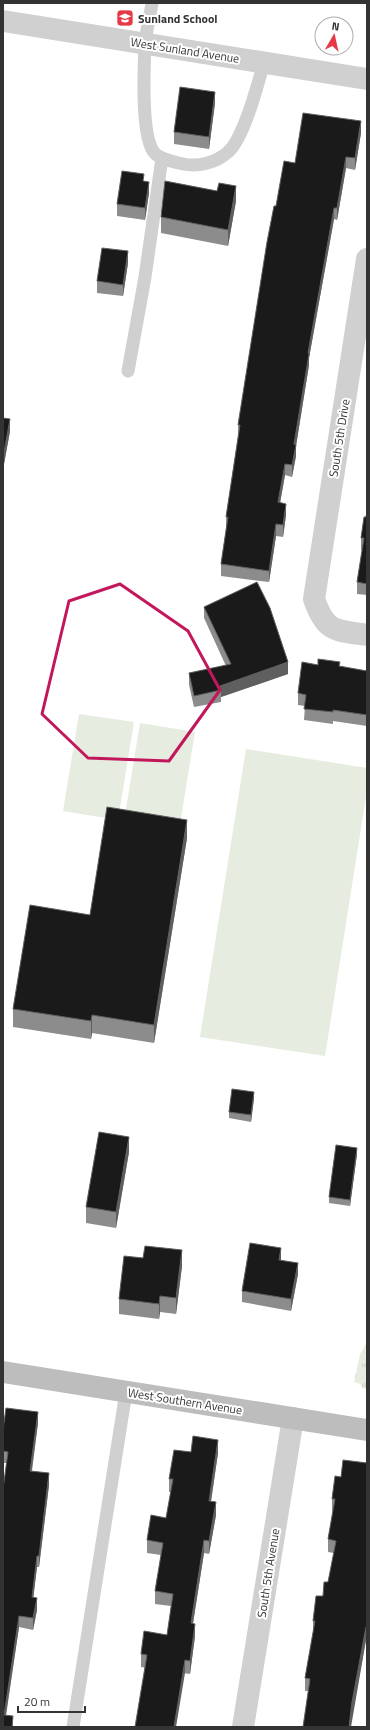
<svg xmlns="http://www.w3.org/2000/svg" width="370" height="1730" viewBox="0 0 370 1730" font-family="'Titillium Web',sans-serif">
	<defs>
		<pattern id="grass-tufts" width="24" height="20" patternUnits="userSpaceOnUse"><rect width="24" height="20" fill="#e6ecdf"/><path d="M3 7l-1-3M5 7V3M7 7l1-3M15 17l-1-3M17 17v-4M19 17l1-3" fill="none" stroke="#c6cbc0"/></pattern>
	</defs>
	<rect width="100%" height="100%" fill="#fff"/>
	<path fill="url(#grass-tufts)" d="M367,1343V1389L362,1388L361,1384L354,1382L360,1354Z"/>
	<path fill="#e6ecdf" d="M79,714L134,722L118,820L63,811Z
		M140,723L195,732L179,830L124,821Z
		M246,749L367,768V790L325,1056L200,1037Z"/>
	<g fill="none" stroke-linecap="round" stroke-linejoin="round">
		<path stroke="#d0d0d0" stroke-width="13" d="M152,3C150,17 146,31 145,45C144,68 141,132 153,151C158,159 173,162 183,164C198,167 216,163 228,152C244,138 258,84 264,62
			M128,371L145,277L162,158
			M73,1727L126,1392"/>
		<path stroke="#d0d0d0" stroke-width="22" d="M3,21L367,79
			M367,259L314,599C326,633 335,630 367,635
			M243,1727L293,1418"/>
		<path stroke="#bdbdbd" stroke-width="22" d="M3,1372L367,1430"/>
	</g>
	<path fill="#8c8c8c" d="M215,103L209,149L174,144V132Z
		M361,133L355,170L346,168L337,220L334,219L309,358V365L296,446V456L292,477L285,475L280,503L286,515L283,537L276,536L269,582L221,576V564L226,529V517L238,436V425L276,206L295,163Z
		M144,181L149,193L145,220L117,216V204Z
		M217,191L236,201L228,246L161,233V217Z
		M128,263L123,296L97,293V281Z
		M3,418L10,431L4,464L3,463Z
		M367,512V595L357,594V582L362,550H361V538Z
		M204,607L288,674L221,697V702L194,707L189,685V673L226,666L204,618Z
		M318,665L340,667L367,671V726L333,721V724L304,720L305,706L298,705V693Z
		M187,838L154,1043L92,1033L91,1039L13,1027V1009L90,915Z
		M254,1098L251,1122L229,1118V1112Z
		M129,1152L116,1228L86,1223V1207Z
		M357,1154L350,1206L329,1203V1197Z
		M281,1260L298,1274L291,1311L242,1302V1291Z
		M182,1266L176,1314L160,1312L159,1319L119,1314V1299Z
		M38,1423L32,1471L49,1485L39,1567H37L33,1598L37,1610L33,1630L19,1627L6,1716L13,1727H3L6,1463H3V1430Z
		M191,1452L218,1453L211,1502L216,1515L209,1554L204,1553L193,1623L195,1636L190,1674L141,1667V1654L167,1635L171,1606L155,1604V1591L161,1555L147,1553V1540L166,1518L171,1492H169V1479Z
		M367,1463V1640H366L352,1715L308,1691H305V1678L313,1633V1621L328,1582L334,1553L328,1552V1539L333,1511H332V1499L341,1477Z"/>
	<path fill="#5f5f5f" d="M215,92V103L209,149V137Z
		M361,121V133L355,170V158Z
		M346,157V168L337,220V208Z
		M149,182V193L145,220V208Z
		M236,186V201L228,246V230Z
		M334,208V219L309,358V365L296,446V456L292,477V465L294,444L308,353Z
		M128,251V263L123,296V285Z
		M10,419V431L4,464V452Z
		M285,464V475L278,514V502Z
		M286,504V515L283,537V525Z
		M276,524V536L269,582V571Z
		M288,662V674L221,697V690L220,686Z
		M187,820V838L154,1043V1025Z
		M92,1015V1033L91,1039V1021Z
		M254,1092V1098L251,1122V1115Z
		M129,1137V1152L116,1228V1212Z
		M357,1148V1154L350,1206V1200Z
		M281,1248V1260L279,1271V1260Z
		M182,1250V1266L176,1314V1298Z
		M298,1263V1274L291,1311V1299Z
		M160,1296V1312L159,1319V1304Z
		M38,1412V1423L30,1482V1471Z
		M218,1440V1453L209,1514V1501Z
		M49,1473V1485L39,1567V1556Z
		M216,1502V1515L209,1554V1541Z
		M204,1540V1553L191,1636V1623Z
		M37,1556V1567L32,1609V1597Z
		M37,1598V1610L33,1630V1618Z
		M19,1616V1627L4,1727V1715Z
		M195,1624V1636L190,1674V1661Z
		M366,1627V1640L351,1727H349L352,1702Z
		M185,1660V1673L176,1727H174Z
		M13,1716V1727H12Z"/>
	<path fill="#1a1a1a" stroke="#5f5f5f" d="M180,87L215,92L209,137L174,132Z
		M303,113L361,121L355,158L346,157L337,208H334L308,353L309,354L294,444L296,445L292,465L285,464L278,502L286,504L283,525L276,524L269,571L221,564L228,517H226L240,425H238L267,242L274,206H276L284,161L295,163Z
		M122,171L144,174L143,181L149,182L145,208L117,204Z
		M165,181L217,191L219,183L236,186L228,230L161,217Z
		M102,248L128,251L123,285L97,281Z
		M3,418L10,419L4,452H3Z
		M367,512V584L357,582L364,538H361L364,517H366Z
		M257,582L270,608L288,662L220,686L221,690L194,696L189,673L231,664L204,607Z
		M318,659L340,662L339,666L367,671V715L333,710V712L304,709L306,695L298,693L302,662L318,665Z
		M107,807L187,820L154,1025L92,1015L91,1021L13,1009L30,905L90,915Z
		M232,1089L254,1092L251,1115L229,1112Z
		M99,1132L129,1137L116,1212L86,1207Z
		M336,1145L357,1148L350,1200L329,1197Z
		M250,1243L281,1248L279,1260L298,1263L291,1299L242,1291Z
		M145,1246L182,1250L176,1298L160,1296L159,1304L119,1299L124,1256L143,1258Z
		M6,1408L38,1412L30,1471L49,1473L39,1556H37L32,1597L37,1598L33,1618L19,1616L4,1715L13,1716L12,1727H3V1489L8,1452L3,1451V1430Z
		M193,1436L218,1440L209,1501L216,1502L209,1541L204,1540L191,1623L195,1624L190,1661L185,1660L174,1727H135L147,1655L141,1654L144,1631L167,1635L173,1594L155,1591L163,1543L147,1540L151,1515L166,1518L173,1479H169L174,1450L191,1452Z
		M343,1460L367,1463V1627H366L352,1702L349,1727H303L310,1679L305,1678L315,1621H313L316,1596H323L324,1582H328L336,1541L328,1539L335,1499H332L335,1476L341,1477Z"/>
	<path fill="none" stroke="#c2185b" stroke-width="3" stroke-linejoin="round" d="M120,584L188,631L220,690L169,761L88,758L42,714L69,601Z"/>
	<defs>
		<g id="school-square" transform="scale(0.9)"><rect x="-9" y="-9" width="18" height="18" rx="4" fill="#e63946" stroke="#fff"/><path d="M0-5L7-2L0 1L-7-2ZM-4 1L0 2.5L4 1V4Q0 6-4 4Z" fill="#fff"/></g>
	</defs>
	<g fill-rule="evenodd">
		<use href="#school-square" x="125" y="18"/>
	</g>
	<g text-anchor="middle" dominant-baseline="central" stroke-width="4" stroke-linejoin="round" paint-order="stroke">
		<g font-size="12" font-weight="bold" fill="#333" stroke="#fff" text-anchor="start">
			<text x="138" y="18">Sunland School</text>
		</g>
		<g font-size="12" fill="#333" stroke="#fff">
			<text transform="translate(185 50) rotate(9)">West Sunland Avenue</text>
			<text transform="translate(339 438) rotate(-81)">South 5th Drive</text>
			<text transform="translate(185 1401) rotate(9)">West Southern Avenue</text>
			<text transform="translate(268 1573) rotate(-81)">South 5th Avenue</text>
		</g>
	</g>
	<rect width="370" height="1730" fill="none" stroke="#333333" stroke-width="8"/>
	<g transform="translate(334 36) rotate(9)"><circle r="19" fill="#ffffff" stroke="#adadad"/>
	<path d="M0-3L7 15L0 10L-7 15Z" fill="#e63946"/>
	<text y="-6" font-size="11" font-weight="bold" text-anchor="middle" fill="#333333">N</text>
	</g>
	<path d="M18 1706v6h67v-6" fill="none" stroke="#333333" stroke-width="2"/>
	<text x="24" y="1706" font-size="12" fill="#333333" stroke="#ffffff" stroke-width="3" paint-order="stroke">20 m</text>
</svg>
